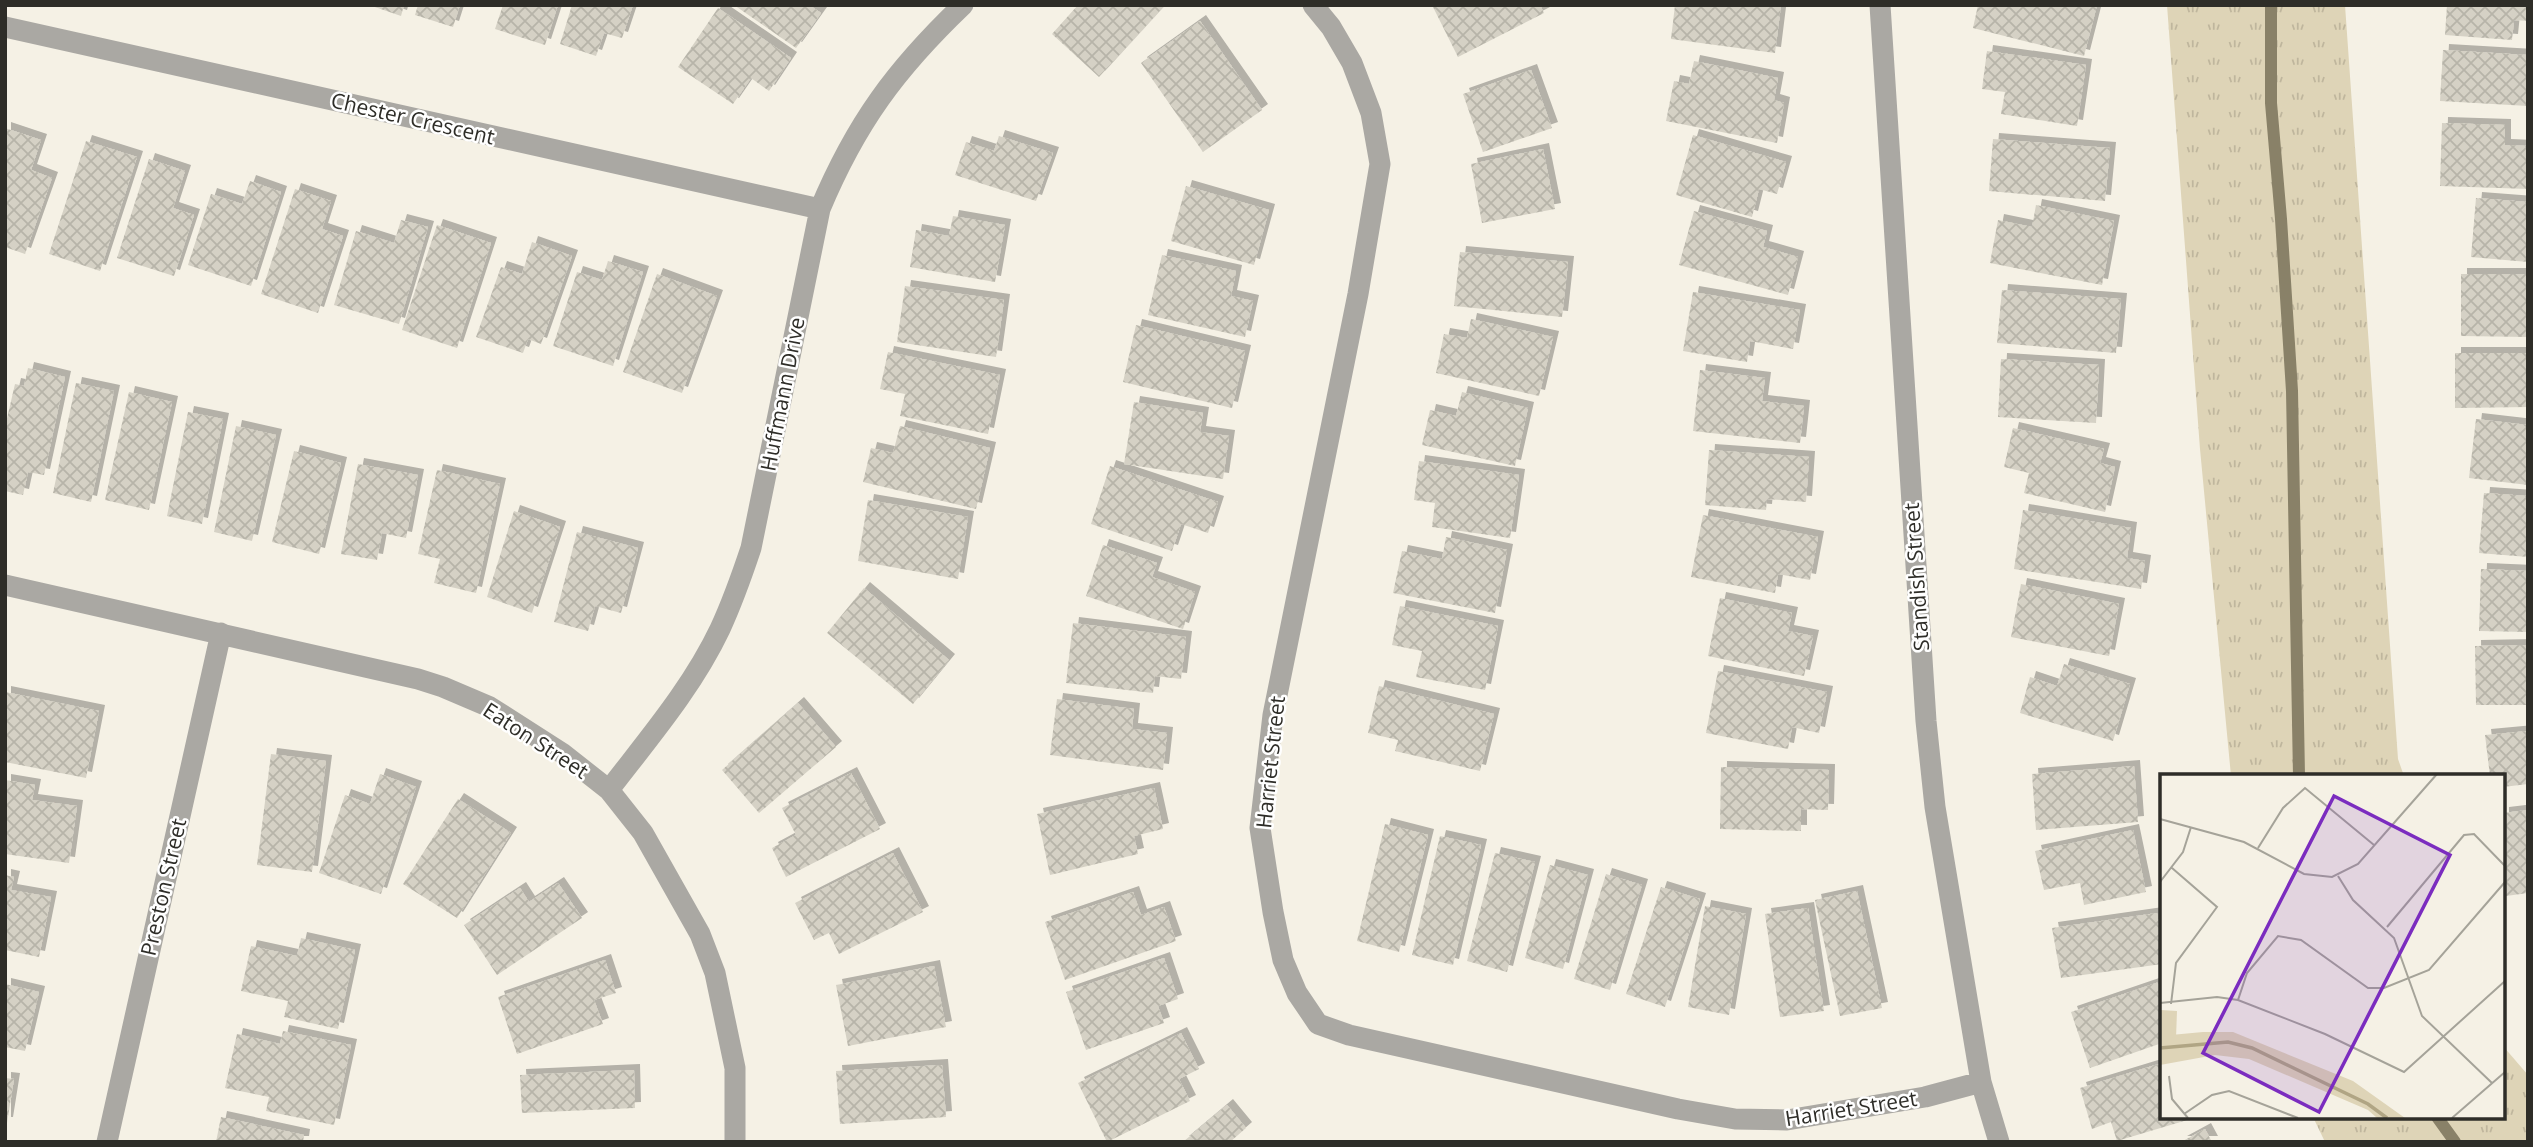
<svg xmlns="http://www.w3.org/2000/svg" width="2533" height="1147" viewBox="0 0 2533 1147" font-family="'Open Sans',sans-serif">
	<defs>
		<pattern id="grass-tufts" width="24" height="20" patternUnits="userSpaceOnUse" patternTransform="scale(1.75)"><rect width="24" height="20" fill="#ded4b7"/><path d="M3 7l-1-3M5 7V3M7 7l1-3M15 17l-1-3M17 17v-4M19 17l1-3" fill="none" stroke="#bfb69d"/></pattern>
		<pattern id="building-cross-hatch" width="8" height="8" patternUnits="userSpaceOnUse" patternTransform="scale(1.75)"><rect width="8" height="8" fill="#d5d1c5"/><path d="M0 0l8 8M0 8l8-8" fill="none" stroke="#b7b4a9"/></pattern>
		<filter id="shadow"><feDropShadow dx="6" dy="-6" stdDeviation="0" flood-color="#0004"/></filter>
	</defs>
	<rect width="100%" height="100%" fill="#f5f1e5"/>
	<path fill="url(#grass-tufts)" d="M2167,5H2345L2398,759L2404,776H2231L2200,449Z
		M2503,1046L2528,1075V1142H2325L2313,1117H2503Z"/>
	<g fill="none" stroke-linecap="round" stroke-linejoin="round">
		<path stroke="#898168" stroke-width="12" d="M2271,5V103L2281,219L2292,391L2299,776
			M2437,1117L2455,1142"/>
	</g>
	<path fill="url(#building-cross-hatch)" filter="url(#shadow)" d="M369,5H404L401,16Z
		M418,5H460L453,27L415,15Z
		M503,5H558L545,45L495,29Z
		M572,5H633L622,38L604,33L596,56L560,44Z
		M734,5H809L821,13L796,48Z
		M1078,5H1165L1099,77L1052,34Z
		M1432,5H1540L1544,13L1458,57Z
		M1675,5H1781L1775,53L1671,39Z
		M1978,5H2097L2084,56L1973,28Z
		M2447,5H2528V21L2514,20L2512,40L2445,35Z
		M718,8L791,58L769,91L751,78L733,104L678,67Z
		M1200,21L1262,110L1203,152L1141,63Z
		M2443,50L2528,55V106L2440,101Z
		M1987,51L2086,65L2077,126L2001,114L2005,92L1982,89Z
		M1694,61L1778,78L1774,100L1784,103L1777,143L1666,121L1674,81L1689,84Z
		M1531,70L1552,128L1483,152L1463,94Z
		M2442,123L2505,125V145L2528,146V189L2440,186Z
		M5,128L41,140L31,170L52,178L25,254L5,247Z
		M1693,135L1786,162L1777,194L1759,189L1752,217L1676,195Z
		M999,136L1053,153L1036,201L955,175L966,142L994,151Z
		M1993,139L2110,148L2105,201L1989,191Z
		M86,141L137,157L100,271L49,254Z
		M1543,149L1555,209L1482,223L1471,164Z
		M149,159L185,171L173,208L194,215L174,276L117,258Z
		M250,181L281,192L251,286L188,265L211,194L242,204Z
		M1186,186L1269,210L1254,265L1171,241Z
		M295,189L331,201L322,229L343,236L318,313L261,294Z
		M2476,198L2528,202V262L2471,257Z
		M2036,205L2114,221L2102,285L1990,263L1998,220L2032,227Z
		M1694,211L1767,231L1763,247L1798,257L1788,295L1679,265Z
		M953,216L1005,225L995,282L910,267L916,230L949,236Z
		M401,220L428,227L399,324L334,305L356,231L394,243Z
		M437,225L491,243L457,348L402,330Z
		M532,242L572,256L541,344L528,339L523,353L476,337L501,267L522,274Z
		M1460,252L1568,262L1562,317L1454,306Z
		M1162,255L1236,271L1231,296L1253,301L1245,337L1148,315Z
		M608,261L643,272L613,366L553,346L577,272L602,280Z
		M657,274L717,296L682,393L623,372Z
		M2461,274H2528V337L2461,336Z
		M905,286L1004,300L996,357L897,342Z
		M2002,290L2121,299L2116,353L1997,343Z
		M1693,292L1800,310L1793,349L1750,341L1747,362L1683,351Z
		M1471,319L1553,337L1539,396L1436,373L1444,334L1467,338Z
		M1136,325L1245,351L1232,408L1123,382Z
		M888,352L1000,375L988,434L900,416L905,394L880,389Z
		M2455,353H2528V407L2455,408Z
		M2001,359L2099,365L2096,423L1998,417Z
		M28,368L65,377L44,475L28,472L23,495L5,491V427L15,384L24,386Z
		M1700,370L1765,378L1762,401L1804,406L1800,443L1693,431Z
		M76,383L114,391L91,502L53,493Z
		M129,392L172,402L149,510L105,500Z
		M1462,392L1528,408L1515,466L1422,445L1430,410L1456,416Z
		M1134,402L1203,413L1200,432L1229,436L1223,479L1124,464Z
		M188,412L223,419L202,524L167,516Z
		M2476,419L2528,425V485L2469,478Z
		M236,426L276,435L252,541L214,532Z
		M900,426L990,448L976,509L863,482L871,448L893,453Z
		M2013,428L2104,449L2100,463L2115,467L2105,512L2024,493L2029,473L2004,467Z
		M1709,450L1809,457L1806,502L1767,499L1766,510L1705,505Z
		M294,451L341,463L319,554L272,542Z
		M1419,461L1519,475L1510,538L1432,527L1435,503L1414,500Z
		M358,464L418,475L406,538L382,533L377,560L341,554Z
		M1110,466L1218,502L1208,533L1181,524L1172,551L1091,524Z
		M437,470L500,484L476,593L434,583L440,559L418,554Z
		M2484,493L2528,496V557L2479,553Z
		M868,500L968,517L958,579L858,561Z
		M2023,510L2131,528L2127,558L2145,561L2141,589L2014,569Z
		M514,511L560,527L532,613L487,597Z
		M1703,515L1818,537L1810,580L1778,574L1775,593L1691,577Z
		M577,532L638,548L621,613L595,606L588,631L554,622Z
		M1446,537L1507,550L1495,613L1393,593L1402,551L1442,559Z
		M1103,545L1157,563L1152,577L1195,592L1183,629L1086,596Z
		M2481,569L2528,571V632L2479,631Z
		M2021,584L2119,604L2109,656L2011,637Z
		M864,588L949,660L913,704L827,633Z
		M1720,598L1792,613L1788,631L1813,636L1804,676L1708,656Z
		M1400,606L1498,626L1485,690L1416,677L1422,651L1392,645Z
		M1073,623L1186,637L1181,679L1155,676L1153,693L1066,683Z
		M2528,645V705H2476L2475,646Z
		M2064,664L2130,684L2113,741L2020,713L2030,677L2057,686Z
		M1718,671L1827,692L1819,733L1792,727L1788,749L1706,733Z
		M1379,686L1494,714L1480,771L1395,751L1398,740L1368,733Z
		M5,692L99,711L86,778L5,762Z
		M1057,699L1134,709L1132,729L1167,733L1163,770L1050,755Z
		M798,703L836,747L759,813L722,770Z
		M2528,731V784L2503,787V776H2490L2485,735Z
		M271,754L326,761L312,872L257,865Z
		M2134,766L2138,822L2036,830L2032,774Z
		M1721,767L1829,770L1828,810L1801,809V831L1720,829Z
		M851,773L880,829L786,877L772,848L796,835L782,808Z
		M380,774L416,787L381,894L319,873L345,795L370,804Z
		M5,780L35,785L32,800L77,806L69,863L5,854Z
		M1154,788L1163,829L1134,836L1138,854L1050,875L1037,814Z
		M458,799L511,833L457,918L403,884Z
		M2528,810V893L2506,896L2503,872V813Z
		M1385,824L1428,835L1399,952L1357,941Z
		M2133,830L2146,892L2084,905L2080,883L2044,890L2035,851Z
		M1440,836L1481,845L1453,965L1412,955Z
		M893,853L923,912L839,954L829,933L814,940L795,903Z
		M1495,853L1535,862L1507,972L1467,961Z
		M1550,865L1588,875L1563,969L1525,958Z
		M1606,874L1642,885L1610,990L1574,979Z
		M5,875L14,877L11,890L51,897L39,957L5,950Z
		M558,883L582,918L497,975L464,925L520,888L529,902Z
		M1661,887L1700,899L1665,1007L1626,994Z
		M1857,891L1882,1008L1840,1016L1815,900Z
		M1133,892L1141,915L1164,907L1176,941L1065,980L1045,922Z
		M1705,906L1746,914L1729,1015L1688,1007Z
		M1808,908L1824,1011L1780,1017L1765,914Z
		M2157,913L2162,943V964L2061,978L2052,928Z
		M301,938L355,950L338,1029L284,1017L288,1001L241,991L251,946L297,956Z
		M1164,958L1178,999L1158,1006L1164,1023L1086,1050L1066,992Z
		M605,960L616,993L594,1000L603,1024L517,1054L498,997Z
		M934,966L946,1027L848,1046L836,985Z
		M2162,981V1043L2090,1068L2071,1012Z
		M5,984L39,992L25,1051L5,1047Z
		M283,1031L351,1045L334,1125L266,1111L269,1097L225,1088L237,1034L280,1044Z
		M1181,1033L1199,1069L1179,1079L1190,1101L1107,1142L1078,1083Z
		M2162,1063V1117L2194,1118L2117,1141L2111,1122L2092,1129L2080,1088Z
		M942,1065L946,1117L840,1124L836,1071Z
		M634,1070L635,1108L522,1113L520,1075Z
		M5,1078L14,1079L7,1123H5Z
		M1227,1105L1246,1128L1230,1142H1183Z
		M221,1117L304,1135L303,1142H216Z
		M2205,1129L2212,1142H2181Z"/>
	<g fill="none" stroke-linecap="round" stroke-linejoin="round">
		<path stroke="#aaa8a3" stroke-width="21" d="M1313,5L1331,27L1352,63L1371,113L1380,164L1358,294L1273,715L1260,828L1273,912L1283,960L1297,993L1318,1024L1349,1035L1678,1109L1735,1119L1787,1120L1925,1097L1981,1082
			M1880,5L1926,721L1935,807L1981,1082L1999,1142
			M5,27L820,209
			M5,585L418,679L443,687L490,707L562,753L609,790L643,833L700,934L715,973L735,1068V1142
			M609,790C648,739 692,688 720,629C732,603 742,575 751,548L820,209C856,123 896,69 963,5
			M107,1142L221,633"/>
	</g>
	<g text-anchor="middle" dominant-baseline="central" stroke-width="5" stroke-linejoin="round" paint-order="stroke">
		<g font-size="21" fill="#2e2d28" stroke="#fff">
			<text transform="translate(413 118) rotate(13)">Chester Crescent</text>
			<text transform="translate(782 394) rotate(-79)">Huffmann Drive</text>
			<text transform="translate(1916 577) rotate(-94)">Standish Street</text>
			<text transform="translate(536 740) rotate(33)">Eaton Street</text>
			<text transform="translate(1270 762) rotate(-84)">Harriet Street</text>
			<text transform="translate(163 887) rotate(-77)">Preston Street</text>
			<text transform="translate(1851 1108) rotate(-9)">Harriet Street</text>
		</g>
	</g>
	<g transform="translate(2160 774)">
		<rect width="345" height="345" fill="#f5f1e5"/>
		<path d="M43,258H73L193,307L245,344H217L208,336L89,285L55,281L0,291V262Z" fill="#ded4b7"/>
		<path d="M0,236L17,237L16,264L0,262Z" fill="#ded4b7"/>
		<path fill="none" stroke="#b0a584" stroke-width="3.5" d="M0,274L68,268L92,274L208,330L227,344"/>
		<path fill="none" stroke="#a5a399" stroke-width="2" d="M0,45L84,68L144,100L172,103L198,90L277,0M98,74L123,34L145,14L214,71M178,102L193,126L234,164L262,242L332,309M0,108L23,78L31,53M227,153L304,61L314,60L345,92M78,226L87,199L118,162L141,166L208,214H224L269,196L345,108M0,229L57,223L78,226L165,260L244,298L345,207M11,230L16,189L57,133L12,94M9,302L12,325L28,344M24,340L52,321L69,317L138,344M292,344L345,298"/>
		<path fill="#7b2cbf" fill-opacity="0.15" stroke="#7b2cbf" stroke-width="3.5" d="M174,22L290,81L159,338L43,279Z"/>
		<rect width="345" height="345" fill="none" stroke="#2e2d28" stroke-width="3.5"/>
	</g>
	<rect width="2533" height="1147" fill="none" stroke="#2e2d28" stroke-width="14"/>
</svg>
